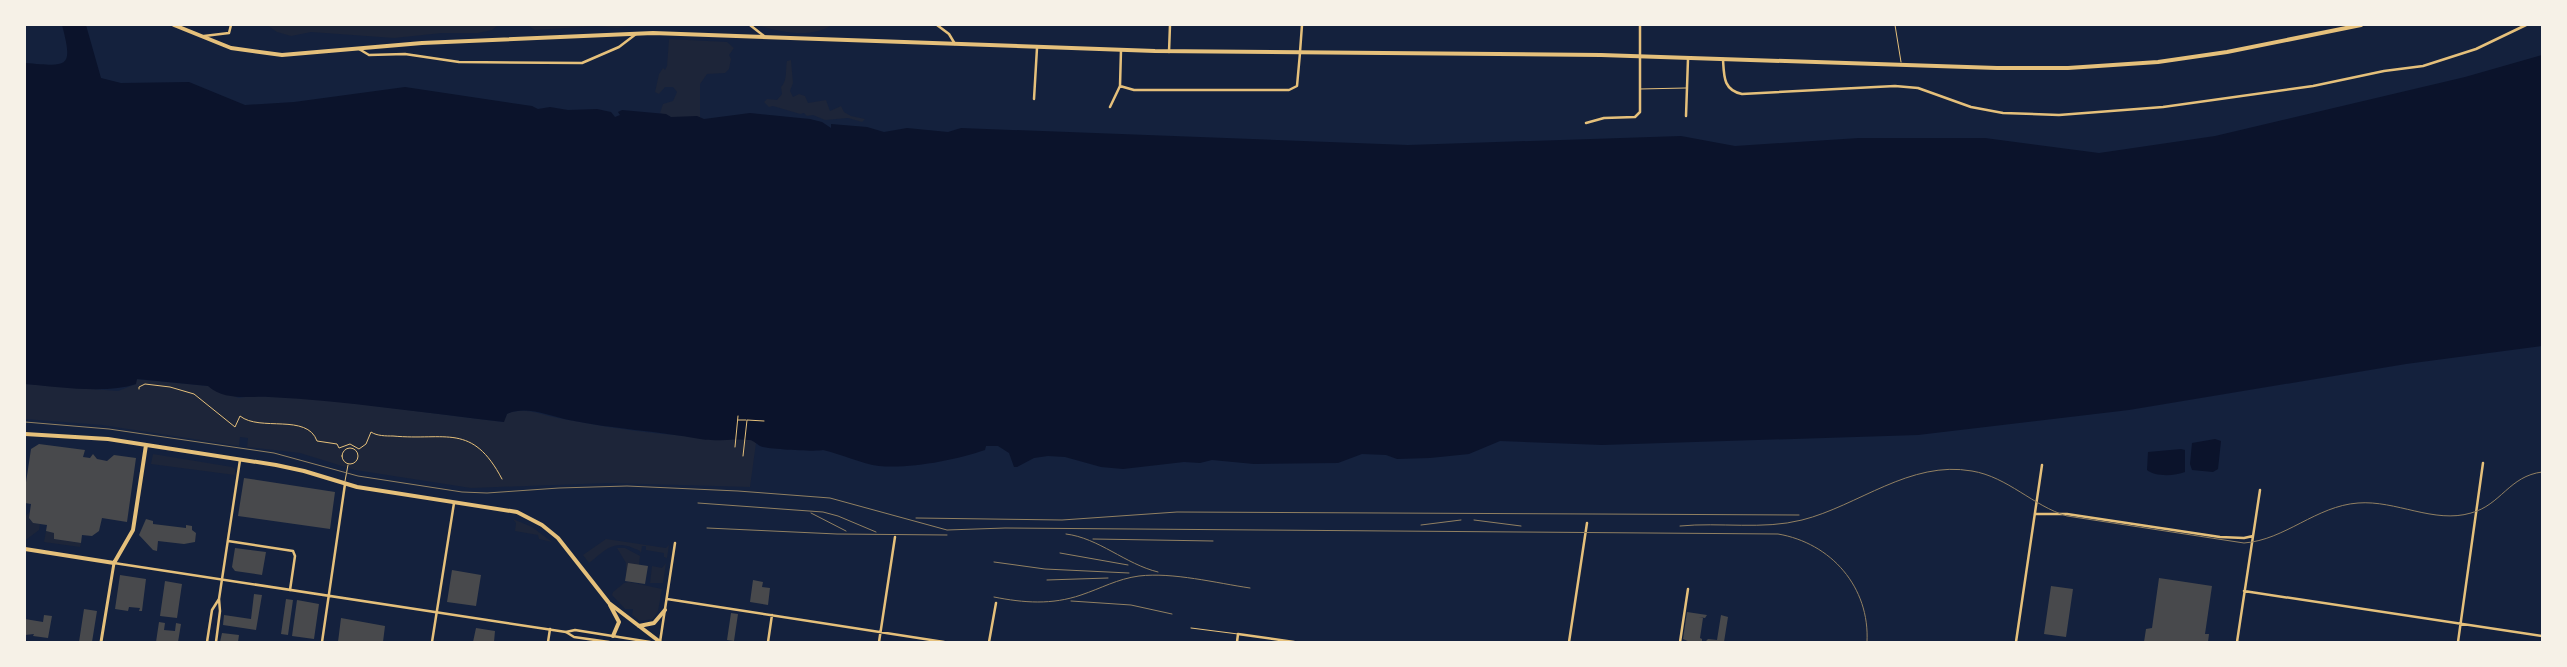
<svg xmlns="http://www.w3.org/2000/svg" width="2567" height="667" viewBox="0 0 2567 667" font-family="Jost,sans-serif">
	<rect width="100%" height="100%" fill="#14213d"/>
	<path fill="#1d2539" d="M267,25H497V26L492,30L478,33H442L394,38L311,32L291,36L277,32Z
		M527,25H638L617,28L597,26L535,30Z
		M757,25H832C810,39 780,32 757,25Z
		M669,39L727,42L734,48L729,55L731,59L729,69L725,73L707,74L700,84V117H671L660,113L663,104L673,101L677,92L673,87H665L659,94L655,92L659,74L663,68L665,70L667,66Z
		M791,60L793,83L790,91L793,97L799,94L805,96L808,103L826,100L830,111L841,106L844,112L851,116L865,119L862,122L848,118L825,120L813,115L807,116L804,113L800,114L773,106L769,107L764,102L767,99L777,100L782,94L781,87C788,80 785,69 787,61Z
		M136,379L208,386L239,398L251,396L311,398L503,422L507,414C524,406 541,415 558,418C623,431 688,438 753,440L756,443L750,487L609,483L471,488L355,470L300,453L247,447L248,438L240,437L239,446L102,425L25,419V384L118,391L136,384Z
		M153,454L232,467L235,469V475L151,464Z
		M30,512L29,518L33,523L40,524L39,530L27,539H25V516Z
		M513,519L532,527L552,542L539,539L538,535L515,531L516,523Z
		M46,531L54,533V539L81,543L80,547L44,542Z
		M606,539L666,548L669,545L667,558L664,557V553L646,550V546H642L641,553C639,549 637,550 633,548C612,539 603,553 589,563L583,555Z
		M617,548H625L640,556L639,565L626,578V563Z
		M666,563L663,583H650L652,566L662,568Z
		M629,582L662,589L658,611L653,619L640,621L632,615L633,609H625L612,595L613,592L624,583Z"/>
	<path fill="#0b132b" d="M62,25H86L101,78L121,83L189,82L245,105L294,102L405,87L532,106L538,109L550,107L568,110L597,109L611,112L615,117L620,115L618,112L622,110L666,114L671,117L697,116L704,119L750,113L810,119L822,122L831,128V124L867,127L884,132L907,128L948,132L961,128L1408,145L1681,136L1735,146L1859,138H1985L2099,153L2215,136L2465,77L2542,55V346L2406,364L2129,410L1918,435L1602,445L1500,441L1469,454L1430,458L1397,459L1386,455L1362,454L1338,463L1254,464L1212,460L1200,463L1184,462L1123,469L1101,467L1065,457L1048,456L1034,458L1017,467H1014L1009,453L998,446H986L985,450C956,460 910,469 879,466C862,464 841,454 823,450C817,452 770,449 763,447C758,446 755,441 750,440C734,438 716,442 700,439C657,431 613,429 569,420C549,416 526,405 507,414L504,422C425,413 347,401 269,397C249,396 224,401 208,386L137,379L136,384C108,394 57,387 25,384V63C67,66 74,70 62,25Z
		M2215,439L2221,441L2218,469L2213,472L2192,470L2190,464L2192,443Z
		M2181,449L2185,450V472C2175,476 2155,477 2147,470L2148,452Z"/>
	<path fill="#48494c" d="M39,444L85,450L83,457L90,458L93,454L97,459L107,461L114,455L136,458L127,522L102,518L99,531L92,536L82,535L81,543L54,539V533L46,531L47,525L33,523L29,518L31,504L25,503V489L31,449Z
		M244,478L335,492L330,529L238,516Z
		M146,519L153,521V524L186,528V525L192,526V530L196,533L195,542L184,544L158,541L157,551L153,550L139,535Z
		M235,548L266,552L262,575L235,571L232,567Z
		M628,563L648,566L645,584L625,581Z
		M452,570L481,575L476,606L447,602Z
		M120,575L146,579L142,611H139L140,608L129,607L128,611L115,609Z
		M2159,578L2212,586L2205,634H2209L2208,642H2144L2146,629L2152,628Z
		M753,580L763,582L762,587L770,588L768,605L750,602Z
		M165,581L182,584L177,618L160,616Z
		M2051,586L2073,589L2066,637L2044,634Z
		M254,594L262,595L256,630L223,625L224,615L251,619Z
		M286,599L293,600L288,635L281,634Z
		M297,600L319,604L314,639L292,636Z
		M84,609L97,611L92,642H79Z
		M1687,612L1707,615L1705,618L1699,617L1703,618L1700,638L1702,639V642H1690L1683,639Z
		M731,613L738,614L734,641L727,640Z
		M44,615L52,616L48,638L33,636L34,634L25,635V619L43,622Z
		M1721,615L1728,617L1724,642H1705L1708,639L1717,640Z
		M341,618L385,626L383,642H338Z
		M159,622L165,623L164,630L175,631L176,623L181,624L178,642H156Z
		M476,628L495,631L494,642H473Z
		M222,633L239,635L238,642H220Z"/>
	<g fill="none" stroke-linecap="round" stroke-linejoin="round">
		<path stroke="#e5c07b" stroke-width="1" d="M139,389V387L145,384L170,387L194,394L235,427L240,416C260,432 307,413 317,441L337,444L339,448L350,444L359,449L366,444L371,432C377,436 386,436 393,436C446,441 472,422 502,479
			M738,420H746
			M735,447L738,416
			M743,456L747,420L764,421"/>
		<path stroke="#e5c07b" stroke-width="1" d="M1895,25L1901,62
			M1640,89L1686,88
			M342 456a8 8 0 1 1 16 0a8 8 0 1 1-16 0Z
			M345,481L348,465
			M1191,628L1238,634"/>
		<path stroke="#e5c07b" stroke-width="2.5" d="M750,25L764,36
			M937,25L949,34L955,44
			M204,36L229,33L231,25
			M359,49L369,55L405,54L459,62L582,63L619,47L636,34
			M1121,50L1120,86L1134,90H1289L1297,86L1300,53
			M1169,52L1170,25
			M1723,59C1724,76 1723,90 1742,94L1895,86L1918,88L1971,107L2003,113L2059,115L2163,107L2313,86L2384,71L2423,66L2476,49L2526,25
			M1034,99L1037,48
			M1110,107L1120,86
			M1686,116L1688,59
			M1586,123L1604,118L1635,117L1640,112V25
			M2035,514H2067L2220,537L2244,538L2253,536
			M228,541L293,551L295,556L290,590
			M2244,591L2542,636
			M667,599L944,642
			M566,632L574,637L609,642
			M207,642L212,610L219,599
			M216,642L220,611L219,599L240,460
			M432,642L454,503
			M548,642L550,629
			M660,642L675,543
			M768,642L772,615
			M879,642L895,537
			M989,642L996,603
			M1237,642L1238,634L1294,642
			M1569,642L1587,523
			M1680,642L1688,589
			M2016,642L2042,465
			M2237,642L2260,490
			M2458,642L2483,463"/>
		<path stroke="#e5c07b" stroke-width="2.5" d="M1300,52L1302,25
			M114,563L566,632L575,630L650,642
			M322,642L345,484"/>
		<path stroke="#e5c07b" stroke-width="3" d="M101,642L114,563"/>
		<path stroke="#e5c07b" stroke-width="4" d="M174,25L231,48L282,55L422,43L653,33L1155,51L1601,55L1997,68H2068L2158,62L2227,52L2361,25
			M25,434L108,439L276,465L304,471L357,487L517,512L542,525L558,538L609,603L660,642
			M25,549L114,563L133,530L146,445
			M610,605L619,622L613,636
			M639,626L654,623L665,610"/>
		<path stroke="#918062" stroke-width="1" d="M25,422L109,429L274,453L358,476L462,492L487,493L559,488L627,486L738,491L830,498L947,530L1005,528L1778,534C1831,543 1870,587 1867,642
			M698,503L823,512L838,516L876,532
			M811,513L846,531
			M916,518L1062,520L1177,512L1799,515
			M1474,520L1521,526
			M1421,525L1461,520
			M1680,526C1720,522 1763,530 1802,520C1858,506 1910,460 1972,471C2008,477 2033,506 2067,516L2244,543C2285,540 2316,506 2358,503C2396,500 2434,524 2471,513C2501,505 2509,476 2542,472
			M707,528L837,534L947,535
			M1066,534C1099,538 1125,564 1158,572
			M1093,539L1213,541
			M1060,553L1128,565
			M994,562L1045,569L1129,573
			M1047,580L1108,578
			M994,597C1024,603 1052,605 1081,595C1102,588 1117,579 1139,576C1173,572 1216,583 1250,588
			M1071,601L1131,605L1172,614"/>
	</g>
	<rect width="2567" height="667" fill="none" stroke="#f6f1e7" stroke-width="52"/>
</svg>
